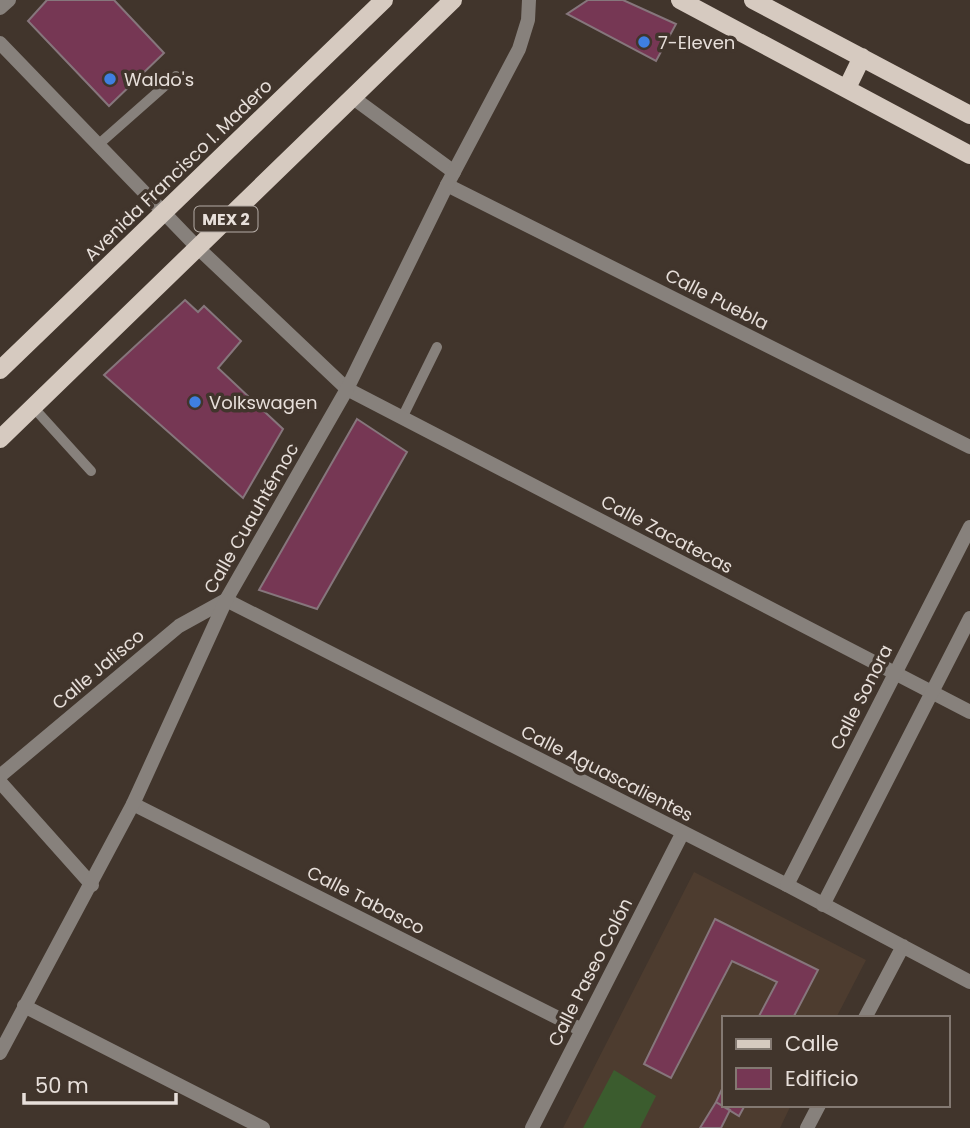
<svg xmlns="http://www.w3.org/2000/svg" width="970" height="1128" viewBox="0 0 970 1128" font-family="Poppins,sans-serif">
	<rect width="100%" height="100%" fill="#41352c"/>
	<path fill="#4d3c2f" d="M694,872L866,960L836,1018H723V1105H791L780,1128H563Z"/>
	<path fill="#3b5c2e" d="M614,1070L656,1096L640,1128H583Z"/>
	<path fill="#763754" stroke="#86767c" stroke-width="2" d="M47,0H114L164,53L109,106L28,21Z
		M623,0L676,24L656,61L567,14L588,0Z
		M185,300L198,312L204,306L241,341L218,368L283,429L243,498L104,375Z
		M357,419L407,452L317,609L259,590Z
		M715,919L818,970L793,1018H758L777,982L732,961L671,1078L644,1064Z
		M723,1087V1105H745L739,1116L716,1102Z
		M716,1102L730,1110L721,1128H700Z"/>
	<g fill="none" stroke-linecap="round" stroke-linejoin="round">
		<path stroke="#87817c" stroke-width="10" d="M99,144L176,76
			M33,407L91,471
			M402,418L437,347"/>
		<path stroke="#87817c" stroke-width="14" d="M0,43L197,247L347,389L970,712
			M352,97L454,172
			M447,185L970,447
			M0,776L179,626L226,600L787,885L970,982
			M0,782L92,885
			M133,804L582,1030
			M24,1006L263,1128
			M865,1018L903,946
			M532,1128L682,834
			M807,1128L819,1105"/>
		<path stroke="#87817c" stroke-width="14" d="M0,8L9,0
			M787,885L970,527
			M823,905L970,618
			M0,1053L133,804L226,600L347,389L447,185L519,49L528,20L529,0"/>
		<path stroke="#d6cac0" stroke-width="18" d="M680,0L970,155
			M753,0L970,115
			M847,88L862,57
			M0,370L384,0
			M0,439L453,0"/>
	</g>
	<g fill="#3f7fe0" stroke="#41352c" stroke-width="2.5">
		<circle cx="644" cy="42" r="7"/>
		<circle cx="110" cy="79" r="7"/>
		<circle cx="195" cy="402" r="7"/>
	</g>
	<g text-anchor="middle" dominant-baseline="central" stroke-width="7" stroke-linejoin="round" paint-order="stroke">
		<rect fill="#41352c" stroke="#b5aca6" stroke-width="2" x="194.5" y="206.5" width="63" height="25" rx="5"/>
		<g font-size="16" font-weight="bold" fill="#e7dfda">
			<text x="226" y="219">MEX 2</text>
		</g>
		<g font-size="18" fill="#e7dfda" stroke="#41352c" text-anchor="start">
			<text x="658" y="42">7-Eleven</text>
			<text x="124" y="79">Waldo's</text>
			<text x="209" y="402">Volkswagen</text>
		</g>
		<g font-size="18" fill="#e7dfda" stroke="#41352c">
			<text transform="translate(178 170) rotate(-44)">Avenida Francisco I. Madero</text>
			<text transform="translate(717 299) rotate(27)">Calle Puebla</text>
			<text transform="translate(251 518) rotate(-60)">Calle Cuauhtémoc</text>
			<text transform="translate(667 534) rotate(28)">Calle Zacatecas</text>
			<text transform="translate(98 669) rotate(-40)">Calle Jalisco</text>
			<text transform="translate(861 697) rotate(-63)">Calle Sonora</text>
			<text transform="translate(607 773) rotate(27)">Calle Aguascalientes</text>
			<text transform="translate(366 900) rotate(27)">Calle Tabasco</text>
			<text transform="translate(590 972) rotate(-63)">Calle Paseo Colón</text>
		</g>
	</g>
	<rect x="722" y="1016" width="228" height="91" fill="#41352c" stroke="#837972" stroke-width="2"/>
	<rect x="736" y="1039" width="35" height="10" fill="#d6cac0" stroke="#837972" stroke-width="2"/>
	<text x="785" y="1051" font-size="21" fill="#e7dfda">Calle</text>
	<rect x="736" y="1068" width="35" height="21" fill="#763754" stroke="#837972" stroke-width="2"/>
	<text x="785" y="1086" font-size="21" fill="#e7dfda">Edificio</text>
	<path d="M24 1093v10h152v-10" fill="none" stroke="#e7dfda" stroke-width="3.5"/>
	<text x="35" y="1093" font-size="21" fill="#e7dfda" stroke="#41352c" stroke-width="5" paint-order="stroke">50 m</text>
</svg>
